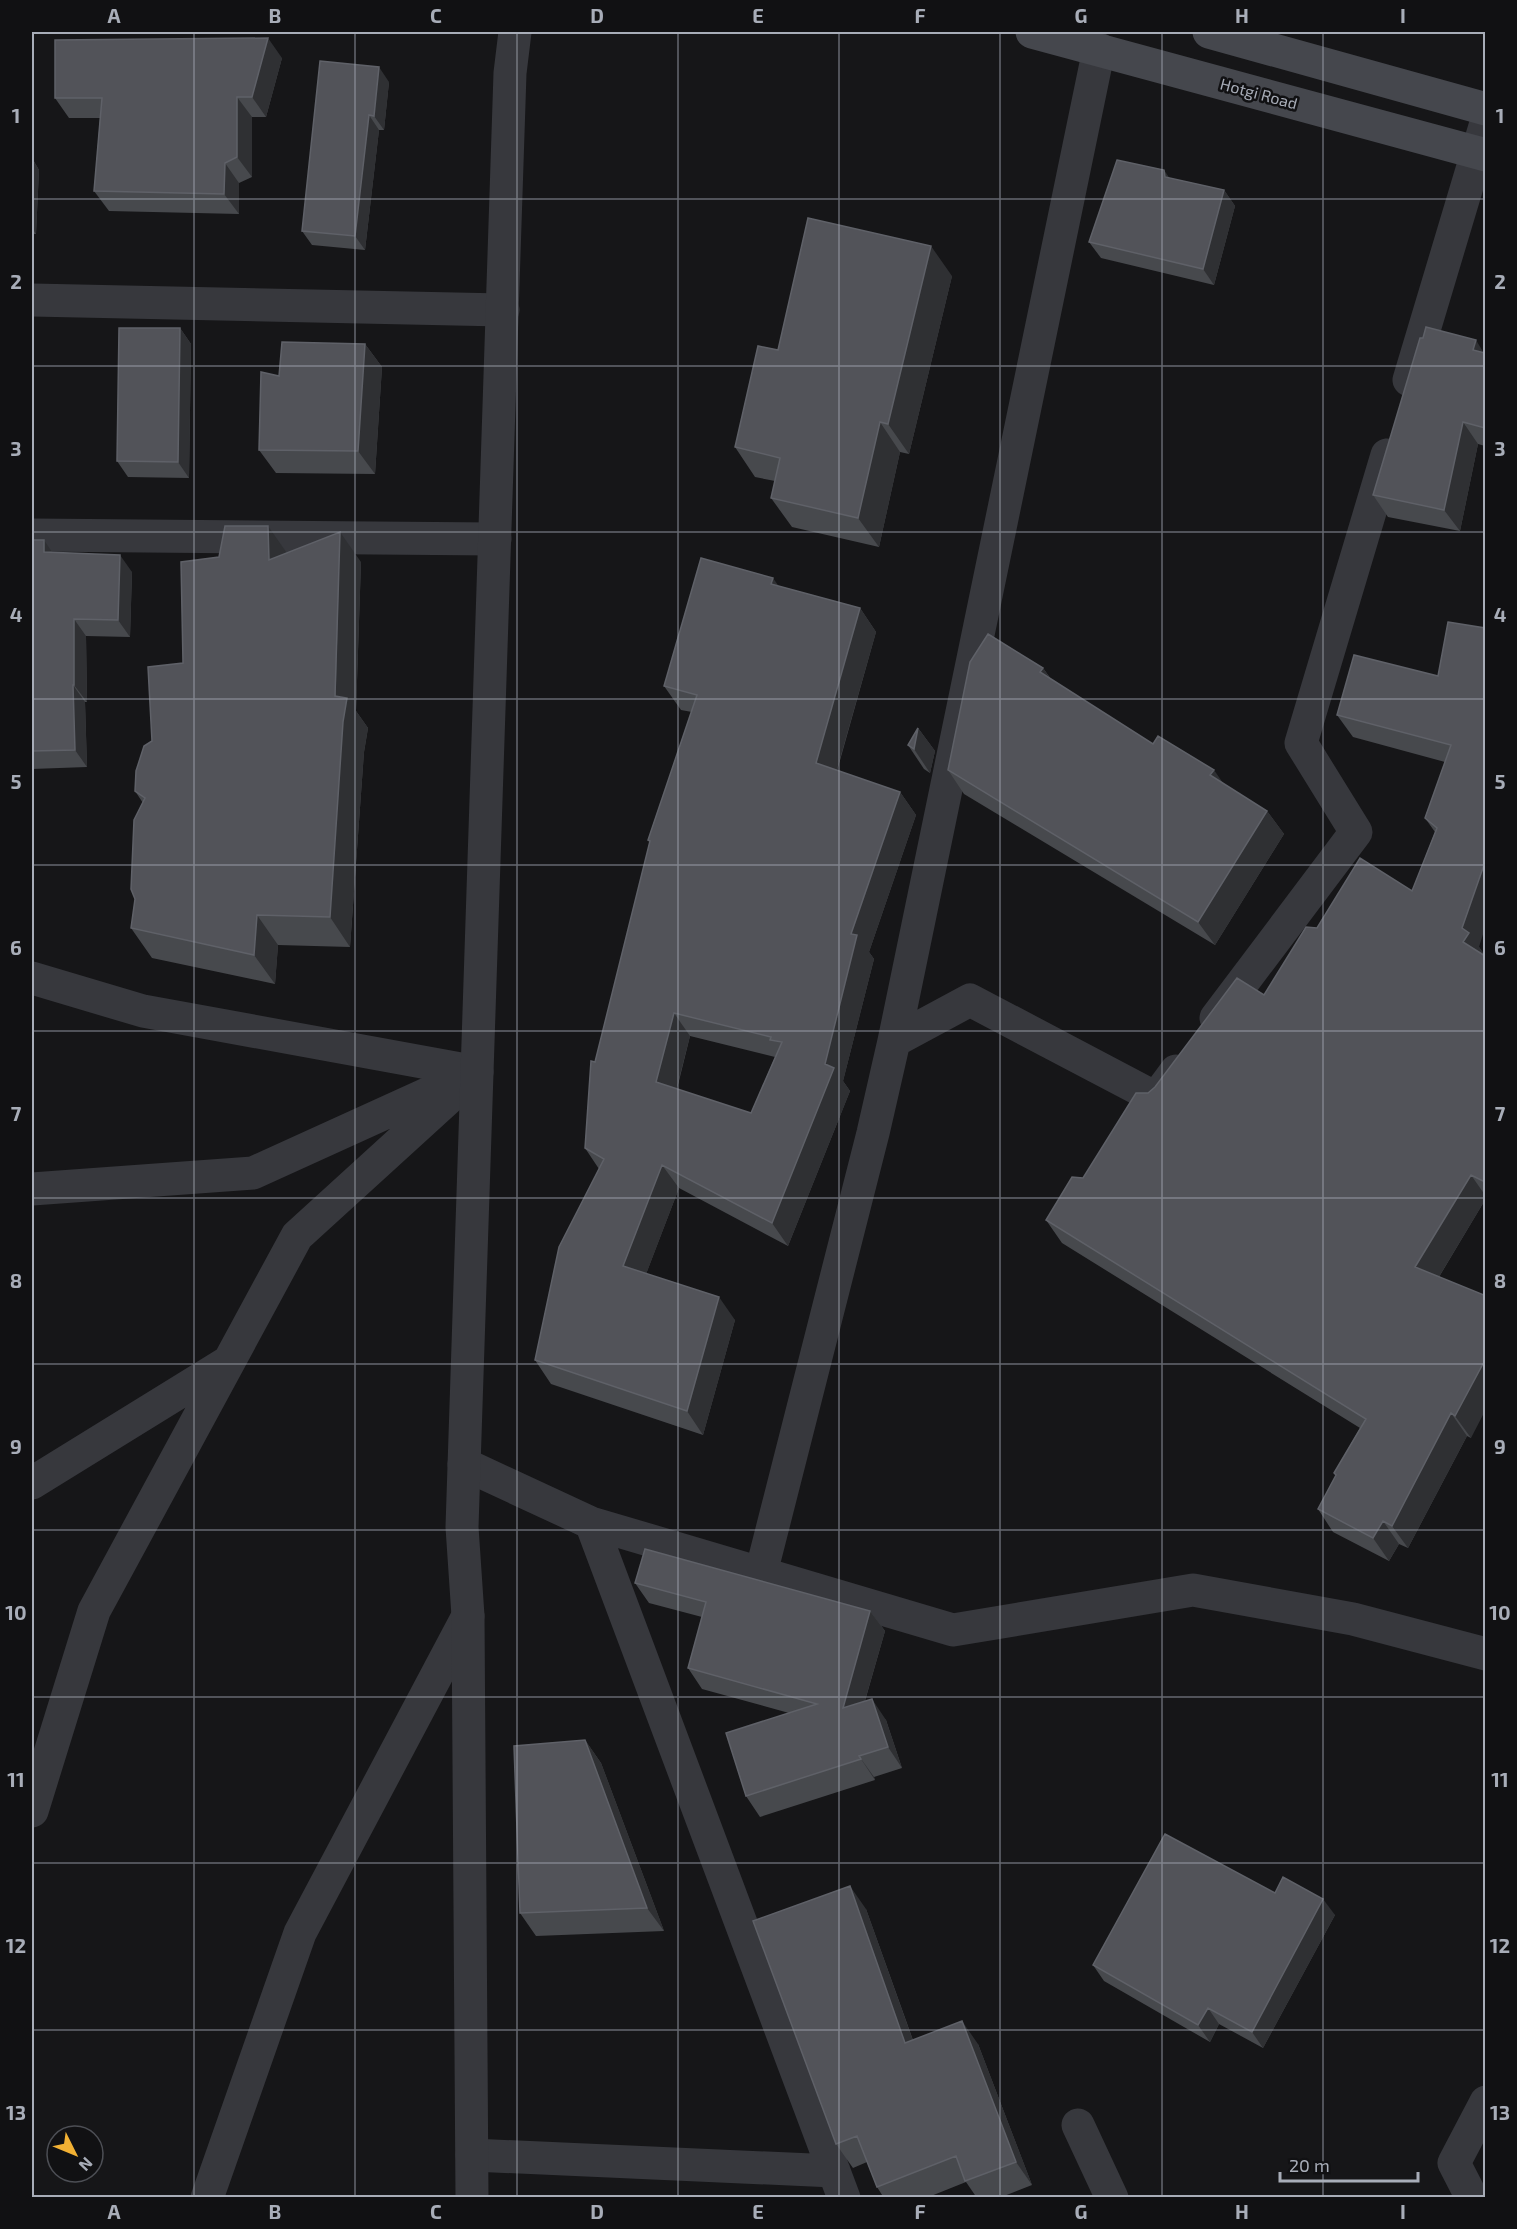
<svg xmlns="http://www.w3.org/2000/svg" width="1517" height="2229" viewBox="0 0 1517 2229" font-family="'Exo 2',sans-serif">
	<rect width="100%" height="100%" fill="#161618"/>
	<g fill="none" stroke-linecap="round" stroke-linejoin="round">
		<path stroke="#37383d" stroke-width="33" d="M32,300L503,310
			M1409,380L1486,123
			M32,535L495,539
			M32,978L143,1011L477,1072
			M1216,1018L1356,832L1301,743L1387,455
			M894,1041L970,1000L1156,1098L1176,1071
			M32,1189L253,1173L451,1083
			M464,1464L591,1523L953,1630L1193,1590L1353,1619L1486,1654
			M32,1483L228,1362
			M591,1523L844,2198
			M761,1573L873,1133L894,1041L1099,49
			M32,1811L94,1611L297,1236L477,1072
			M1078,2125L1112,2198
			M472,2155L834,2171
			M207,2198L300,1933L468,1616
			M1472,2198L1454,2163L1486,2102"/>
		<path stroke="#37383d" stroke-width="33" d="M472,2198L468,1616L462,1527L510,73L515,32"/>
		<path stroke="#45474d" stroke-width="33" d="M1032,32L1486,155
			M1209,32L1486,109"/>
	</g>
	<path fill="#47494d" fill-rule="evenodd" d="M282,58L266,117H252V177L239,183V214L109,211L94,191L100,118H69L55,98Z
		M389,82L384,130H379L365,250L312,245L302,231Z
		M32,158L39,170L36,234H32Z
		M1170,178L1224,190L1235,206L1214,285L1101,258L1089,242Z
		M952,276L909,454L900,452L879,547L792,527L771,498L775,481L755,477L735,447L778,350Z
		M180,328L191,344L189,478L128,477L117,461Z
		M365,344L382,367L375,474L276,473L259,450Z
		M1484,353H1485V446L1478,444L1460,531L1388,517L1373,495Z
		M32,540L52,552L132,572L130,637L86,636L87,702H85L87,767L32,769Z
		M287,553L361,562L356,711L368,728L364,752L350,947L278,945L275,984L152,958L131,928L135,899L143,803L135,791L152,741Z
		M779,586L860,608L876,632L837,771L900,792L916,815L869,952L874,959L843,1081L850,1091L788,1246L679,1188L646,1274L735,1320L703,1435L551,1384L535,1360L599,1169L585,1148L595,1062L650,843L648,840L692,712L681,710L664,686ZM690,1036L775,1057L751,1113L677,1089Z
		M1448,622L1479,947L1485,956V1200L1439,1277L1471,1438L1467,1436L1408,1548L1399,1544L1389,1561L1333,1532L1318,1509L1336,1476L1334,1473L1360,1428L1062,1243L1046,1220L1083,1178L1148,1093L1264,995L1317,928L1412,891L1435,832L1425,818L1445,762L1353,737L1337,715L1438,676Z
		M1043,668L1051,679L1153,744L1223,783L1267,811L1284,834L1215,945L964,794L948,770Z
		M918,728L935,751L930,773L924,769L908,745Z
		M635,1583L870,1611L885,1631L865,1701L886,1720L902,1768L874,1777L875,1780L760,1817L746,1796L789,1713L702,1689L688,1668L702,1617L649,1603Z
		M585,1740L601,1763L664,1931L536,1936L520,1913Z
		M1275,1893L1335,1915L1263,2048L1219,2024L1210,2042L1104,1981L1093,1965Z
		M866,1909L913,2040L978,2044L1032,2185L999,2198H977L966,2182L926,2198H884L877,2187L867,2162L853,2168L836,2144Z"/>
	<path fill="#2f3033" d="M268,38L282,58L266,117L252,97Z
		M379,67L389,82L384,130L374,116Z
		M237,97L252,117V177L237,157Z
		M369,115L379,130L365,250L355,236Z
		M32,158L39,170L36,234L32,228Z
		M225,163L239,183V214L224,194Z
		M1164,170L1175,186L1165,177Z
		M1224,190L1235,206L1214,285L1203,269Z
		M931,246L952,276L909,454L888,424Z
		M180,328L191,344L189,478L178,462Z
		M1476,340L1485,355L1473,350Z
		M365,344L382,367L375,474L358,451Z
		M880,422L900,452L879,547L858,518Z
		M1463,422L1478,444L1460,531L1444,510Z
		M268,526L289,556L269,560Z
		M340,532L361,562L356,711L368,728L364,752L350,947L330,917Z
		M44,540L56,558L44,552Z
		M120,555L132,572L130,637L118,620Z
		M773,578L789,601L771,584Z
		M860,608L876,632L832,787L816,763Z
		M74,619L86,636L87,702L74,685Z
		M1043,668L1059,691L1040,672Z
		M73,685L85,702L87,767L75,750Z
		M918,728L935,751L930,773L914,749Z
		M1214,770L1230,793L1210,775Z
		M900,792L916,815L869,952L874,959L843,1081L850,1091L788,1246L772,1223L825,1064L851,934Z
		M1267,811L1284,834L1215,945L1198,922Z
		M1485,862V928L1479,947L1485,955L1463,942L1462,928Z
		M257,915L278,945L275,984L254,955Z
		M674,1013L690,1036L672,1106L656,1082Z
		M662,1165L679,1188L640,1290L623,1266Z
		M1471,1175L1485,1195V1200L1431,1290L1415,1267Z
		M719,1297L735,1320L703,1435L687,1411Z
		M1485,1360V1411L1471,1438L1455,1416Z
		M1451,1413L1467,1436L1408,1548L1392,1526Z
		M1383,1521L1399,1544L1389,1561L1373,1538Z
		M870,1611L885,1631L857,1728L843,1708Z
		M872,1699L886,1720L902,1768L888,1747Z
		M585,1740L601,1763L664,1931L647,1908Z
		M859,1756L874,1777L875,1780Z
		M850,1886L866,1909L922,2066L905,2043Z
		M1323,1899L1335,1915L1263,2048L1252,2032Z
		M1208,2008L1219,2024L1210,2042L1198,2025Z
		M962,2021L978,2044L1032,2185L1016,2162Z"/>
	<path fill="#525359" stroke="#5f6168" stroke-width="1.5" fill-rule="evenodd" d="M268,38L252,97H237V157L225,163L224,194L94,191L102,98H55V40Z
		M320,61L379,67L374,116L369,115L355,236L302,231Z
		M1117,160L1164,170L1165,177L1224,190L1203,269L1089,242Z
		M808,218L931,246L888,424L880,422L858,518L771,498L780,458L735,447L758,346L778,350Z
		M1426,327L1476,340L1473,350L1485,353V428L1463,422L1444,510L1373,495L1420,338H1423Z
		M119,328H180L178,462L117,461Z
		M282,342L365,344L358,451L259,450L261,372L279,376Z
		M225,526H268L269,560L340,532L335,696L347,698L343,722L330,917L257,915L254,955L131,928L135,899L131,889L134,820L145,798L135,791L136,771L144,746L152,741L148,667L183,663L181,562L219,557Z
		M32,540H44V552L120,555L118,620L74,619V685H73L75,750L32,751Z
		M701,558L773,578L771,584L860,608L816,763L900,792L851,934L857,935L825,1064L834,1068L772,1223L662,1165L623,1266L719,1297L687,1411L535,1360L559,1247L604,1159L585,1148L591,1061L595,1062L650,841L648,840L697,695L664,686ZM674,1013L771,1037L770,1040L782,1042L751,1113L656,1082Z
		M1448,622L1485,628V862L1462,928L1469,933L1463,942L1485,956V1182L1471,1175L1415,1267L1484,1295L1485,1297V1360L1455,1416L1451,1413L1392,1526L1383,1521L1373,1538L1318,1509L1336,1475L1334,1473L1366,1419L1046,1220L1072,1177L1083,1178L1136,1093H1148L1155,1087L1237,978L1264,995L1306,927L1317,928L1360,858L1412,891L1437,828L1425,818L1451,745L1337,715L1354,655L1438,676Z
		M988,634L1043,668L1040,672L1153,744L1158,736L1214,770L1210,775L1267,811L1198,922L948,770L970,662Z
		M918,728L914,749L908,745Z
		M645,1549L870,1611L843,1708L872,1699L888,1747L859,1756L861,1759L746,1796L726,1733L817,1704L688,1668L706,1602L635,1583Z
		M585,1740L647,1908L520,1913L514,1746Z
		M1165,1834L1275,1893L1283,1877L1323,1899L1252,2032L1208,2008L1198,2025L1093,1965Z
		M850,1886L905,2043L962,2021L1016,2162L965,2181L956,2156L877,2187L857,2136L836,2144L753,1921Z"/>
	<path fill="none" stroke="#a8adb8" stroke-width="1.5" stroke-opacity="0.55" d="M194,32V2198M355,32V2198M517,32V2198M678,32V2198M839,32V2198M1000,32V2198M1162,32V2198M1323,32V2198M32,199H1486M32,366H1486M32,532H1486M32,699H1486M32,865H1486M32,1031H1486M32,1198H1486M32,1364H1486M32,1530H1486M32,1697H1486M32,1863H1486M32,2030H1486"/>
	<g text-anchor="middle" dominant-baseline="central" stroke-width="5" stroke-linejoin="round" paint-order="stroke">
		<g font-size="16" fill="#a8adb8" stroke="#111113">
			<text transform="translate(1259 93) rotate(15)">Hotgi Road</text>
		</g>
	</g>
	<rect width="1517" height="2229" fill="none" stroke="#111113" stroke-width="66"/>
	<g transform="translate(75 2154) rotate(133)"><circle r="28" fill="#111113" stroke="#4d4f55" stroke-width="1.5"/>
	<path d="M0-4.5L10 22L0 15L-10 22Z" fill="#f2b134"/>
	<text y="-9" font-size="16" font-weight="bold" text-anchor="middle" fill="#a8adb8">N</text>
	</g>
	<path d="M1280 2172v9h138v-9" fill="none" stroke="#a8adb8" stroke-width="3"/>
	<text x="1289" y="2172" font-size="18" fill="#a8adb8" stroke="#111113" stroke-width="4.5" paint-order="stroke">20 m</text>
	<rect x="33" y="33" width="1451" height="2163" fill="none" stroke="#a8adb8" stroke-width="2"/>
	<g font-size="20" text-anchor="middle" font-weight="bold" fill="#a8adb8">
		<text x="114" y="23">A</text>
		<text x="275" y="23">B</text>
		<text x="436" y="23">C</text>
		<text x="597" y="23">D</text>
		<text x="758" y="23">E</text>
		<text x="920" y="23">F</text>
		<text x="1081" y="23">G</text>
		<text x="1242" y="23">H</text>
		<text x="1403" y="23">I</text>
		<text x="16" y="123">1</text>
		<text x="1500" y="123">1</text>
		<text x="16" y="289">2</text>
		<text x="1500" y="289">2</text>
		<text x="16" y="456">3</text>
		<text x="1500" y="456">3</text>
		<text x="16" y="622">4</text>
		<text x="1500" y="622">4</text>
		<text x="16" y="789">5</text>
		<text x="1500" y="789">5</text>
		<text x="16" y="955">6</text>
		<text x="1500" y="955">6</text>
		<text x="16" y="1121">7</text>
		<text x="1500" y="1121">7</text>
		<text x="16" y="1288">8</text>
		<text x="1500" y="1288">8</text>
		<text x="16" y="1454">9</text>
		<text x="1500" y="1454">9</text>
		<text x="16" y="1620">10</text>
		<text x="1500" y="1620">10</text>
		<text x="16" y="1787">11</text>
		<text x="1500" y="1787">11</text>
		<text x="16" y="1953">12</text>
		<text x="1500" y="1953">12</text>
		<text x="16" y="2120">13</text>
		<text x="1500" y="2120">13</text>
		<text x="114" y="2219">A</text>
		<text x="275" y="2219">B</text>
		<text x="436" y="2219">C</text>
		<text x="597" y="2219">D</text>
		<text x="758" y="2219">E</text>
		<text x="920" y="2219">F</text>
		<text x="1081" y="2219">G</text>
		<text x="1242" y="2219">H</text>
		<text x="1403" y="2219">I</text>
	</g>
</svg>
